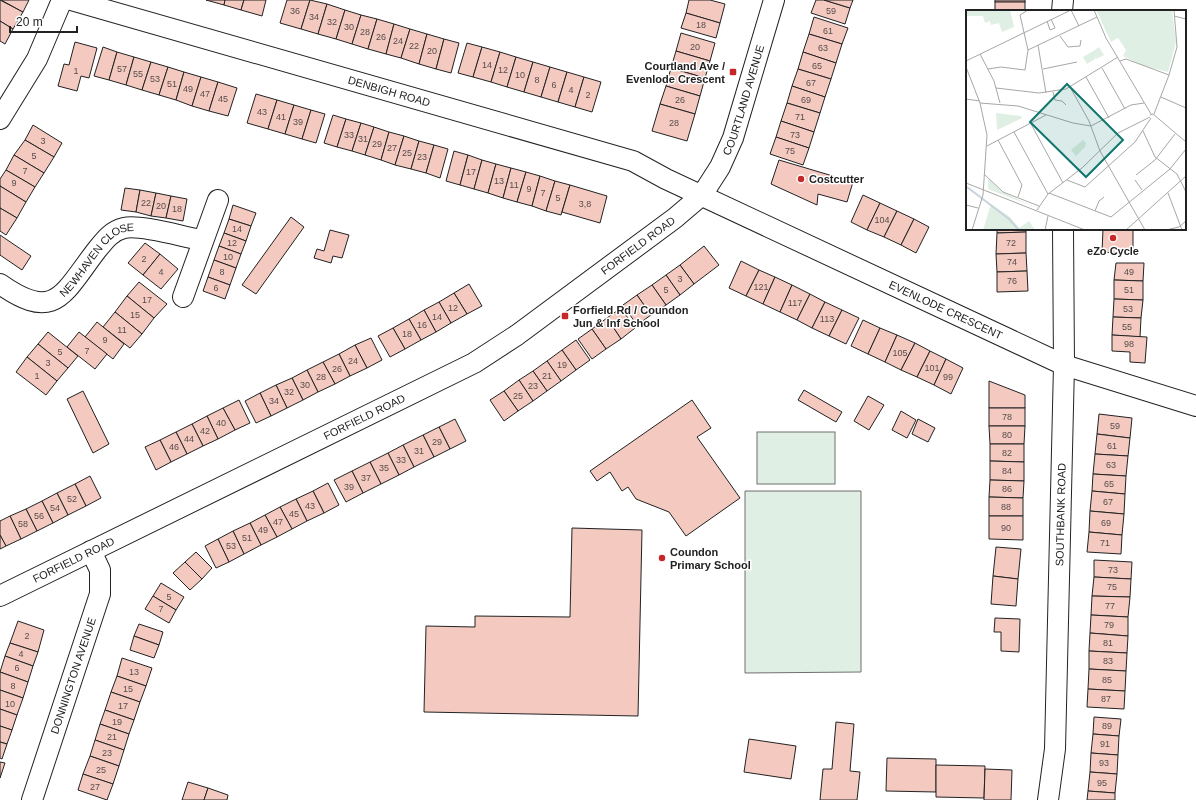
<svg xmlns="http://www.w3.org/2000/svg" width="1196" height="800" viewBox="0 0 1196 800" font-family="Helvetica,sans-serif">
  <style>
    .green { fill: #e0efe3; stroke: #6f6f6f }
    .building { fill: #f3c9c0; stroke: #222 }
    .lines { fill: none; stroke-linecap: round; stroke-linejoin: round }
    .street-casing { stroke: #222; stroke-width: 22 }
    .street { stroke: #fff; stroke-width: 20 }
    .poi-dot { fill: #c62828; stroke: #fff; stroke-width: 1.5 }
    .labels { text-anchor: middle; stroke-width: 3; stroke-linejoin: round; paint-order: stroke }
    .number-label { font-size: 9px; fill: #564c4a }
    .poi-label { font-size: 11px; font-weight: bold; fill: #222; stroke: #fff; text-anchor: start }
    .street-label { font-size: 11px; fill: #222; stroke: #fff }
    .inset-river { fill: none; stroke: #c7d3dd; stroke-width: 2 }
    .inset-road { fill: none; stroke: #a7a7a7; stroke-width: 1 }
    .view { fill: #0f766e; fill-opacity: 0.15; stroke: #0f766e; stroke-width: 2 }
    .inset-edge { fill: none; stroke: #222; stroke-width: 2 }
  </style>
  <rect width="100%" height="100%" fill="#fff"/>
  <g class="green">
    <rect x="757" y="432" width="78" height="52"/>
    <polygon points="745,491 861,491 861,672 745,673"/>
  </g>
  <g class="building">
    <polygon points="0,0 23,12 13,29 0,21"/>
    <polygon points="1,0 29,0 23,12"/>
    <polygon points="206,0 225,0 224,5"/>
    <polygon points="225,0 244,0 241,10 224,5"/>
    <polygon points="244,0 266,0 262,16 241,10"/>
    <polygon points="287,0 310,0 301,29 280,23"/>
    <polygon points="310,0 327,4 318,34 301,29"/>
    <polygon points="689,0 710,0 725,4 720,23 686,13"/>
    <polygon points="816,0 824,0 850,8 845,24 811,13"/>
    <polygon points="824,0 853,0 850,8"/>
    <rect x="995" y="0" width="30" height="2"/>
    <rect x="995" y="2" width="30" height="9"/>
    <polygon points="327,4 345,10 336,39 318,34"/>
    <polygon points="345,10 361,15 352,44 336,39"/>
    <polygon points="686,13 720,23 716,38 681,28"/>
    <polygon points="361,15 377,19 368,49 352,44"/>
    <polygon points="814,17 848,28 842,44 809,34"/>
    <polygon points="377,19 394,24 386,54 368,49"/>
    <polygon points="0,21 13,29 5,44 0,41"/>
    <polygon points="394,24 410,29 401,58 386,54"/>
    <polygon points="410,29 427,34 419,64 401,58"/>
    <polygon points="681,33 715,43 710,61 676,51"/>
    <polygon points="427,34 444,39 436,69 419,64"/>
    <polygon points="809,34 842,44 836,63 803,52"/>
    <polygon points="444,39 459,43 451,73 436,69"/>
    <polygon points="75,42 97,48 89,78 81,76 77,91 58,86 64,64 69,65"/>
    <polygon points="467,43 482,47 473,77 458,73"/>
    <polygon points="103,47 117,52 109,80 94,76"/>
    <polygon points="482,47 500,52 491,82 473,77"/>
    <polygon points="676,51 710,61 705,78 671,68"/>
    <polygon points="117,52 134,57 126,85 109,80"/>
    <polygon points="500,52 516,57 507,87 491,82"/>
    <polygon points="803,52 836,63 831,79 798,69"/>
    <polygon points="134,57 151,62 142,90 126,85"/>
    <polygon points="516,57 533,62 524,92 507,87"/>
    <polygon points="151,62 168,67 159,95 142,90"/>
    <polygon points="533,62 550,67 541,97 524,92"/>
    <polygon points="168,67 184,72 176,100 159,95"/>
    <polygon points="550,67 567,72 558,102 541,97"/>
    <polygon points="671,68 705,78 700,96 666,86"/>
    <polygon points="798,69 831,79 825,97 792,86"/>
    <polygon points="184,72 201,77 192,106 176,100"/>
    <polygon points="567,72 584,77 575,107 558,102"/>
    <polygon points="201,77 218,82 209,111 192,106"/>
    <polygon points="584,77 601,82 592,112 575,107"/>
    <polygon points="218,82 237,88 228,116 209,111"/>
    <polygon points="666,86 700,96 695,114 660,104"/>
    <polygon points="792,86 825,97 820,113 787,103"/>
    <polygon points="256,94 277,100 268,129 247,123"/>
    <polygon points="277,100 294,105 285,134 268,129"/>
    <polygon points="787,103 820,113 814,132 781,121"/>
    <polygon points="660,104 695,114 687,141 652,131"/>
    <polygon points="294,105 311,110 302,139 285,134"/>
    <polygon points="311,110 325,114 316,143 302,139"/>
    <polygon points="333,115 346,119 337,147 324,143"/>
    <polygon points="346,119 361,123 352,151 337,147"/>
    <polygon points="781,121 814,132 809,148 776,137"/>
    <polygon points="361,123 374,127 365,155 352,151"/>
    <polygon points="33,125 62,143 54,157 25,140"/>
    <polygon points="374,127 389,132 381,160 365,155"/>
    <polygon points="389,132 404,136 395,165 381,160"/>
    <polygon points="404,136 419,141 411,169 395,165"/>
    <polygon points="776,137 809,148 803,165 770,154"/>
    <polygon points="25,140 54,157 44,173 14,155"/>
    <polygon points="419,141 434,145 426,173 411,169"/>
    <polygon points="434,145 448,149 440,178 426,173"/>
    <polygon points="454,151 468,155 460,185 446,181"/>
    <polygon points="14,155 44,173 35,187 6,170"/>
    <polygon points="468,155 482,160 474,189 460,185"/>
    <polygon points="482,160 496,164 488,193 474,189"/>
    <polygon points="779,160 853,182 847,202 818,194 817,205 771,184"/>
    <polygon points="496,164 511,168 503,198 488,193"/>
    <polygon points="511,168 526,172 517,202 503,198"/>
    <polygon points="6,170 35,187 26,202 0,186 0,179"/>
    <polygon points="526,172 540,176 532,206 517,202"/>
    <polygon points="540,176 555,181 546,211 532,206"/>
    <polygon points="555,181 570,185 561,215 546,211"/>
    <polygon points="570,185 607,196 600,223 562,212"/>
    <polygon points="0,186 26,202 17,218 0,208"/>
    <polygon points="125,188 140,190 136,212 121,210"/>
    <polygon points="140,190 156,193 151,216 136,212"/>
    <polygon points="156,193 171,196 166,218 151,216"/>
    <polygon points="863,195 880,203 867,230 851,222"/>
    <polygon points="171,196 187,199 183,221 166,218"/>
    <polygon points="880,203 897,211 884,237 867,230"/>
    <polygon points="233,205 256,213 251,226 229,219"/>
    <polygon points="0,208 17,218 6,235 0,231"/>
    <polygon points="897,211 914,219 901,245 884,237"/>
    <polygon points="291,217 304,227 256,294 242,285"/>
    <polygon points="229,219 251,226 246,241 224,233"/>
    <polygon points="914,219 929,227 916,253 901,245"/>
    <polygon points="997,229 1026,229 1026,232 997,233"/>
    <polygon points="1103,229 1133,229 1133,254 1102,252"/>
    <polygon points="330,230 349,235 342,258 333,256 331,263 314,258 317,249 324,251"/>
    <polygon points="1026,232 1026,253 996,254 997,233"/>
    <polygon points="224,233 246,241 241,254 219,246"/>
    <polygon points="0,235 31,256 22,270 0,255"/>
    <polygon points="145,243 160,254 143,275 128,263"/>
    <polygon points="219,246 241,254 236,268 214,260"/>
    <polygon points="704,246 719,265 694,284 680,265"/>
    <polygon points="1026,253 1027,271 997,272 996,254"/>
    <polygon points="160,254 178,269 161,289 143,275"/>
    <polygon points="214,260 236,268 230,285 208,277"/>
    <polygon points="741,261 759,270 746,296 729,288"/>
    <polygon points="1116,263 1144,263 1143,281 1114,280"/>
    <polygon points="680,265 694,284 680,295 666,275"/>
    <polygon points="759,270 775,277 763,304 746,296"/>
    <polygon points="1027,271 1028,291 997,292 997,272"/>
    <polygon points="666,275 680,295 666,305 652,285"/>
    <polygon points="208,277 230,285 225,299 203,291"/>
    <polygon points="775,277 792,285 780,312 763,304"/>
    <polygon points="1114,280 1143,281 1143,300 1114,299"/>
    <polygon points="139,282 167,304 154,318 127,296"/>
    <polygon points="469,284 482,306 467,314 454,293"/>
    <polygon points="652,285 666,305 651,315 637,295"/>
    <polygon points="792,285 810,294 797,320 780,312"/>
    <polygon points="454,293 467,314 451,323 439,302"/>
    <polygon points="810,294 825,302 812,328 797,320"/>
    <polygon points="637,295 651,315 637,325 623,305"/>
    <polygon points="127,296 154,318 142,334 115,312"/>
    <polygon points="1114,299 1143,300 1141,318 1113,317"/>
    <polygon points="439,302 451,323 436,332 424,310"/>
    <polygon points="825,302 842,310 829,336 812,328"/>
    <polygon points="621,308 635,328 621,339 607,318"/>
    <polygon points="424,310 436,332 421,340 409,319"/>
    <polygon points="842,310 859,318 846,344 829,336"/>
    <polygon points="115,312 142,334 130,348 103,327"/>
    <polygon points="1113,317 1141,318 1140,337 1112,335"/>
    <polygon points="607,318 621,339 606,349 592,329"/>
    <polygon points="409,319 421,340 405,349 393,328"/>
    <polygon points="863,320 880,328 868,354 851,346"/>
    <polygon points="97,322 124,344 113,359 85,337"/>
    <polygon points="393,328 405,349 390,357 378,336"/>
    <polygon points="880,328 897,335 885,362 868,354"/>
    <polygon points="592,329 606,349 592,359 578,339"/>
    <polygon points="48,332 78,356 68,368 38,344"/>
    <polygon points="79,332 107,354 95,369 67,347"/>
    <polygon points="897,335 915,343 901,370 885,362"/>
    <polygon points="1112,335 1147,337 1145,363 1130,362 1130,352 1112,351"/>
    <polygon points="371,338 382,360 367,368 355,345"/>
    <polygon points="576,340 590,360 576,370 562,350"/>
    <polygon points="915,343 930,351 917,377 901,370"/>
    <polygon points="38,344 68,368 57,381 27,357"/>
    <polygon points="355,345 367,368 350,376 339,354"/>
    <polygon points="562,350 576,370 561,381 547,361"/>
    <polygon points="930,351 946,359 934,385 917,377"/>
    <polygon points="339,354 350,376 335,384 323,362"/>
    <polygon points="27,357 57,381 46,395 16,372"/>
    <polygon points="946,359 963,368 951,394 934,385"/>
    <polygon points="547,361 561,381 547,391 533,371"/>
    <polygon points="323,362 335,384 318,392 307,370"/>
    <polygon points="307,370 318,392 303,400 292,378"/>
    <polygon points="533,371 547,391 533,401 519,380"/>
    <polygon points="292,378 303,400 287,408 276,385"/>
    <polygon points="519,380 533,401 518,411 504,391"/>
    <polygon points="989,381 1025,395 1025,408 989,408"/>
    <polygon points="276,385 287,408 271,416 260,393"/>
    <polygon points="804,390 842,412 836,422 798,400"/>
    <polygon points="83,391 109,444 93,453 67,399"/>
    <polygon points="504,391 518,411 504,421 490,400"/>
    <polygon points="260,393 271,416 256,423 245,401"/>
    <polygon points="868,396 884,405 869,430 854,421"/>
    <polygon points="239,400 250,423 235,430 223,408"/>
    <polygon points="692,400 711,428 697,437 740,498 686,536 669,512 636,499 628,487 622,491 610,472 597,481 590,471"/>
    <polygon points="223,408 235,430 218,439 207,416"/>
    <rect x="989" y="408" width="36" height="18"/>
    <polygon points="901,411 916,420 907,438 892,430"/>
    <polygon points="1099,414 1132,418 1130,438 1097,434"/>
    <polygon points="207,416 218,439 203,446 192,424"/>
    <polygon points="455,419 466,441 450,449 439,427"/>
    <polygon points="918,419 935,428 928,442 912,434"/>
    <polygon points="192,424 203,446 187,454 176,432"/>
    <polygon points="989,426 1025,426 1024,444 990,444"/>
    <polygon points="439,427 450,449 434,457 423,435"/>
    <polygon points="176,432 187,454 171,462 160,440"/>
    <polygon points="1097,434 1130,438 1128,456 1095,454"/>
    <polygon points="423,435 434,457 414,467 403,445"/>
    <polygon points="160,440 171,462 156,470 145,447"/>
    <polygon points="990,444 1024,444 1024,462 990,461"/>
    <polygon points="403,445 414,467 399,475 388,453"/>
    <polygon points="388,453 399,475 381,484 370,462"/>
    <polygon points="1095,454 1128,456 1126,476 1093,474"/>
    <polygon points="990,461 1024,462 1024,481 990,480"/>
    <polygon points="370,462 381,484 363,493 352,471"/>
    <polygon points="352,471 363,493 346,502 334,480"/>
    <polygon points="1093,474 1126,476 1125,494 1092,491"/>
    <polygon points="90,476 101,498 86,506 75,484"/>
    <polygon points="990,480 1024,481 1023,498 989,497"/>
    <polygon points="328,483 339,505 324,513 313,491"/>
    <polygon points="75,484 86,506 68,515 57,493"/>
    <polygon points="313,491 324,513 307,521 296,499"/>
    <polygon points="1092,491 1125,494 1124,514 1090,511"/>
    <polygon points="57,493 68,515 53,523 42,501"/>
    <polygon points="989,497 1023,498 1023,516 989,516"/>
    <polygon points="296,499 307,521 292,529 280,507"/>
    <polygon points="42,501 53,523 37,531 26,509"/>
    <polygon points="280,507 292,529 277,537 265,515"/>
    <polygon points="26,509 37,531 21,539 10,516"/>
    <polygon points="1090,511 1124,514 1122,535 1089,532"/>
    <polygon points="265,515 277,537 261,545 250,523"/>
    <polygon points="10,516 21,539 6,546 0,535 0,521"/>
    <polygon points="989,516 1023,516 1023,540 989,539"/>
    <polygon points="250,523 261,545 244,554 233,531"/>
    <polygon points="572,528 642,530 638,716 424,712 426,626 475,627 475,616 570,617"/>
    <polygon points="233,531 244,554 229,562 218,539"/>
    <polygon points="1089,532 1122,535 1121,554 1087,552"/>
    <polygon points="0,535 6,546 0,549"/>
    <polygon points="218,539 229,562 216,568 205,546"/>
    <polygon points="996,547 1021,549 1018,579 993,576"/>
    <polygon points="196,552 212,568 202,579 185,562"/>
    <polygon points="1094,560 1132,562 1131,579 1094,577"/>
    <polygon points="185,562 202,579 190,590 173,573"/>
    <polygon points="993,576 1018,579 1016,606 991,604"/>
    <polygon points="1094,577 1131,579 1130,597 1092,596"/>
    <polygon points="161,583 184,597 176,610 153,596"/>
    <polygon points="153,596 176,610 169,623 145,609"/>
    <polygon points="1092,596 1130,597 1128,617 1091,615"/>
    <polygon points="1091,615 1128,617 1128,636 1090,633"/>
    <polygon points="995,618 1020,619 1019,652 1001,651 1001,632 994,632"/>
    <polygon points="18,621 44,630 38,652 10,643"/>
    <polygon points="139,624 163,632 159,645 134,636"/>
    <polygon points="1090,633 1128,636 1127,653 1089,651"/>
    <polygon points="134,636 159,645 154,658 130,650"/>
    <polygon points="10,643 38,652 33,666 5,656"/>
    <polygon points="1089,651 1127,653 1126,671 1089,669"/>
    <polygon points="5,656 33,666 28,682 0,672"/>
    <polygon points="122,658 152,668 146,686 117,676"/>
    <polygon points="1089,669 1126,671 1125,691 1088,689"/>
    <polygon points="0,672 28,682 23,698 0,690"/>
    <polygon points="117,676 146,686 140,702 111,692"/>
    <polygon points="1088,689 1125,691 1124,709 1087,707"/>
    <polygon points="0,690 23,698 17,715 0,709"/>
    <polygon points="111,692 140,702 134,720 105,710"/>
    <polygon points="0,709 17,715 12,730 0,726"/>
    <polygon points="105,710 134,720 129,734 100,724"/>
    <polygon points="1094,717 1121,719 1119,736 1093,734"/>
    <polygon points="836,722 854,724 850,771 860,772 857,800 820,800 823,769 832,769"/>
    <polygon points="100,724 129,734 124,750 95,740"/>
    <polygon points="0,726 12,730 7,744 0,742"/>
    <polygon points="1093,734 1119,736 1118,755 1091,753"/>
    <polygon points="749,739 796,746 791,779 744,772"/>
    <polygon points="95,740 124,750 119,766 90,756"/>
    <polygon points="0,742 7,744 2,759 0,758"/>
    <polygon points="1091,753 1118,755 1117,774 1090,772"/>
    <polygon points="90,756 119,766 113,784 83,774"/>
    <polygon points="887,758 936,759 936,792 886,791"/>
    <polygon points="0,762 5,763 0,778"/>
    <polygon points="936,765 985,766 984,798 936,797"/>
    <polygon points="985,769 1012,770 1011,800 984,800"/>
    <polygon points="1090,772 1117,774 1115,793 1088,791"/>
    <polygon points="83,774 113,784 107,800 78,790"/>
    <polygon points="188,782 208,788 204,800 182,800"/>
    <polygon points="208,788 228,795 227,800 204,800"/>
    <polygon points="1088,791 1115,793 1115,800 1087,800"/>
  </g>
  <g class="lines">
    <defs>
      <g id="street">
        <path id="s1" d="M 71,0 L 633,161 L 666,179 L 1064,365 L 1196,406"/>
        <polyline points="1062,11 1063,0"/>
        <polyline points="0,119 37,59 62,0"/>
        <path id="s2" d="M 0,284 C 55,323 63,294 96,251 C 104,241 111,231 124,228 C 140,224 183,237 202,240"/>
        <polyline points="183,297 218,200"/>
        <path id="s3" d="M 0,596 L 474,363 L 517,335 L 675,218 L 702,195 L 720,167 L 733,138 L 774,0"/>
        <path id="s4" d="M 32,800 L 100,594 L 100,570 L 91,551"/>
        <path id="s5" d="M 1048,800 L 1055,749 L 1064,365 L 1063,229"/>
      </g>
    </defs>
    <use href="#street" class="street-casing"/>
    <use href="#street" class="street"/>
  </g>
  <g class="poi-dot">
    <rect x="729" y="68" width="8" height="8" rx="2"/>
    <circle cx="801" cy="179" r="4"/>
    <circle cx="1113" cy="238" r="4"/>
    <rect x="561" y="312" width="8" height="8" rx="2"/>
    <circle cx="662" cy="558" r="4"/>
  </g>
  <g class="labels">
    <g class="number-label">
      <text x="295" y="14">36</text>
      <text x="831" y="14">59</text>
      <text x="314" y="20">34</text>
      <text x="332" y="25">32</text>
      <text x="701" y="28">18</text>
      <text x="349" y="30">30</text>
      <text x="828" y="34">61</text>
      <text x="365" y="35">28</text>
      <text x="381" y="40">26</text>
      <text x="398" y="44">24</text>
      <text x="414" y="49">22</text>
      <text x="695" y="50">20</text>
      <text x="823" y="51">63</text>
      <text x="432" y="54">20</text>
      <text x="487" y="68">14</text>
      <text x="817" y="69">65</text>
      <text x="122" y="72">57</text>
      <text x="503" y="73">12</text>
      <text x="76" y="74">1</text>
      <text x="138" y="77">55</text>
      <text x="520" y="78">10</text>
      <text x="155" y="82">53</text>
      <text x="537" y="83">8</text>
      <text x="811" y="86">67</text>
      <text x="172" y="87">51</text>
      <text x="554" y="88">6</text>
      <text x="188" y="92">49</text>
      <text x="571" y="93">4</text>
      <text x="205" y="97">47</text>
      <text x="588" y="98">2</text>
      <text x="223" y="102">45</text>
      <text x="680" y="103">26</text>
      <text x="806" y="103">69</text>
      <text x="262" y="115">43</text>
      <text x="281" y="120">41</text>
      <text x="800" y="120">71</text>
      <text x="298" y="125">39</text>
      <text x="674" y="126">28</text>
      <text x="349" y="138">33</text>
      <text x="795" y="138">73</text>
      <text x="363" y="142">31</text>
      <text x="43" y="144">3</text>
      <text x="377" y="147">29</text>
      <text x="392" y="151">27</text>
      <text x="790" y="154">75</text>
      <text x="407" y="156">25</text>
      <text x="34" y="159">5</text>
      <text x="422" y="160">23</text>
      <text x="25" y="174">7</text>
      <text x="471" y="175">17</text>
      <text x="499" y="184">13</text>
      <text x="14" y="186">9</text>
      <text x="514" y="188">11</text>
      <text x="529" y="192">9</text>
      <text x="543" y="196">7</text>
      <text x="558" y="201">5</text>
      <text x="146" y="206">22</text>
      <text x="585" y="207">3,8</text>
      <text x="161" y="209">20</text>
      <text x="177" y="212">18</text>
      <text x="882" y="223">104</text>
      <text x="237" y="232">14</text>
      <text x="232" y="246">12</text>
      <text x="1011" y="246">72</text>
      <text x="228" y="260">10</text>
      <text x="144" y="262">2</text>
      <text x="1012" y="265">74</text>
      <text x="161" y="275">4</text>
      <text x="222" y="275">8</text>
      <text x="1129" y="275">49</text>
      <text x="680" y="282">3</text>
      <text x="1012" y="284">76</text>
      <text x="761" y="290">121</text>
      <text x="216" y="291">6</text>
      <text x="666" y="293">5</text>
      <text x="1129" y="293">51</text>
      <text x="147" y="303">17</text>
      <text x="795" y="306">117</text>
      <text x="453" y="311">12</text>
      <text x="1128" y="312">53</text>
      <text x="135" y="318">15</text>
      <text x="437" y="320">14</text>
      <text x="827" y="322">113</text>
      <text x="422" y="328">16</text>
      <text x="1127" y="330">55</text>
      <text x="122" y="333">11</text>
      <text x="407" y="337">18</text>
      <text x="105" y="343">9</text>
      <text x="1129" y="347">98</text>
      <text x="87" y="354">7</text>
      <text x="60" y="355">5</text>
      <text x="900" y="356">105</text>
      <text x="353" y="364">24</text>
      <text x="48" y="366">3</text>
      <text x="562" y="368">19</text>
      <text x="932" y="371">101</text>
      <text x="337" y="372">26</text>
      <text x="37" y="379">1</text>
      <text x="547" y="379">21</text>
      <text x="321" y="380">28</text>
      <text x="948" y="380">99</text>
      <text x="305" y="388">30</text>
      <text x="533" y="389">23</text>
      <text x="289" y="395">32</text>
      <text x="518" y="399">25</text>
      <text x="274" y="404">34</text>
      <text x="1007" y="420">78</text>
      <text x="221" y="426">40</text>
      <text x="1115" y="429">59</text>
      <text x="205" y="434">42</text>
      <text x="1007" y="438">80</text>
      <text x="189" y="442">44</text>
      <text x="437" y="445">29</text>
      <text x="1112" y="449">61</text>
      <text x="174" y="450">46</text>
      <text x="419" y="454">31</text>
      <text x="1007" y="456">82</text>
      <text x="401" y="463">33</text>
      <text x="1111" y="468">63</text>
      <text x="384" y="471">35</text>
      <text x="1007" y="474">84</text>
      <text x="366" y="481">37</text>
      <text x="1109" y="487">65</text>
      <text x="349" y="490">39</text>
      <text x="1007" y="492">86</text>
      <text x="72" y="502">52</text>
      <text x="1108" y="505">67</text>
      <text x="310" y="509">43</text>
      <text x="1006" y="510">88</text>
      <text x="55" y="511">54</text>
      <text x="294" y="517">45</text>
      <text x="39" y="519">56</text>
      <text x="278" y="525">47</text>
      <text x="1106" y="526">69</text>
      <text x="23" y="527">58</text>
      <text x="1006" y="531">90</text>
      <text x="263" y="533">49</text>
      <text x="247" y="541">51</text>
      <text x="1105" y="546">71</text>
      <text x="231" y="549">53</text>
      <text x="1113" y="573">73</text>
      <text x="1112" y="590">75</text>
      <text x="169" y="600">5</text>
      <text x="1110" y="609">77</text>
      <text x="161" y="612">7</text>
      <text x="1109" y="628">79</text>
      <text x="27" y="639">2</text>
      <text x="1108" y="646">81</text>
      <text x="21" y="657">4</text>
      <text x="1108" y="664">83</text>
      <text x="17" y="671">6</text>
      <text x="134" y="675">13</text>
      <text x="1107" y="683">85</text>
      <text x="13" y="689">8</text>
      <text x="128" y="692">15</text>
      <text x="1106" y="702">87</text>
      <text x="10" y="707">10</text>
      <text x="123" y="709">17</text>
      <text x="117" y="725">19</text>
      <text x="1107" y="729">89</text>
      <text x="112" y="740">21</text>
      <text x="1105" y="747">91</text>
      <text x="107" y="756">23</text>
      <text x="1104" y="766">93</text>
      <text x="101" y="773">25</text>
      <text x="1102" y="786">95</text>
      <text x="95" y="790">27</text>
    </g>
    <g class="poi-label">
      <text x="725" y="70" text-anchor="end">Courtland Ave /<tspan x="725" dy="13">Evenlode Crescent</tspan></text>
      <text x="809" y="183">Costcutter</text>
      <text x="1113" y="255" text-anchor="middle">eZo Cycle</text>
      <text x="573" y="314">Forfield Rd / Coundon<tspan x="573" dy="13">Jun &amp; Inf School</tspan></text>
      <text x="670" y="556">Coundon<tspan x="670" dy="13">Primary School</tspan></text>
    </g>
    <g class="street-label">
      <text dy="4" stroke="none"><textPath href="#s1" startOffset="331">DENBIGH ROAD</textPath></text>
      <text dy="4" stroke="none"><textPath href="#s3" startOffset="916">COURTLAND AVENUE</textPath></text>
      <text dy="4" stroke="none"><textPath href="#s3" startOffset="730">FORFIELD ROAD</textPath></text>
      <text dy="4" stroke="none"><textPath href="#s2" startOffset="119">NEWHAVEN CLOSE</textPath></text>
      <text dy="4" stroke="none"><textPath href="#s1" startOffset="931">EVENLODE CRESCENT</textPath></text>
      <text dy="4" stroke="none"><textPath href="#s3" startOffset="406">FORFIELD ROAD</textPath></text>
      <text dy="4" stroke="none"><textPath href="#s5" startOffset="286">SOUTHBANK ROAD</textPath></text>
      <text dy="4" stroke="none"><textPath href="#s3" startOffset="82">FORFIELD ROAD</textPath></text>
      <text dy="4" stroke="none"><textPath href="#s4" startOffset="131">DONNINGTON AVENUE</textPath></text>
    </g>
  </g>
  <g transform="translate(966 10)">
    <rect width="220" height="220" fill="#fff"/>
    <path d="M 0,0 L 44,0 L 48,17 L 36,22 L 33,13 L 25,15 L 24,11 L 19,13 L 17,6 L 0,6 ZM 130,0 L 206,0 L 210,32 L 202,62 L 178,56 L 157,46 L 160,40 L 152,28 L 145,32 ZM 133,37 L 138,45 L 130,49 L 128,46 L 129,49 L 121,54 L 117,47 L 129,40 L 130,43 L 129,40 ZM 30,103 L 55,106 L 56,108 L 31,120 ZM 117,130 L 120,133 L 119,137 L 110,146 L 105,140 ZM 22,168 L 36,182 L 71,198 L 22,179 ZM 25,194 L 44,207 L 53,218 L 63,211 L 69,220 L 17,220 Z" fill="#e0efe3"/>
    <path class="inset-river" d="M 1,177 L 43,209 L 53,220"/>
    <path class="inset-road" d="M 105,0 L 113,16M 128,0 L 140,28 L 185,104M 208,6 L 220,9M 81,11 L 84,20 L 89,18 L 85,9M 94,26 L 102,37 L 114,36 L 115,30M 72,35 L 80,83M 62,40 L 131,7M 14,44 L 28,71 L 34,93M 0,51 L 105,0M 154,51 L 160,49 L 203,65M 0,57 L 14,93 L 21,125 L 17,185 L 6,220M 136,58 L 159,99M 22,59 L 35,57 L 59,60 L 62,40 L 54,5 L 62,0M 77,59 L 111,52M 120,67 L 143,108M 104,77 L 123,111 L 134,141 L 179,220M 30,78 L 73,83 L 100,79 L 152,47M 87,82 L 89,90 L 96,91 L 100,95M 195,87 L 220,98M 0,89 L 14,91M 14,93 L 52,96 L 107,113 L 125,116 L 165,95 L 178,93M 188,104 L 203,65 L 211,37 L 208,0M 184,105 L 187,104 L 220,132M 65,114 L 97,173M 177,121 L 189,147 L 211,164 L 220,182M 48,122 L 82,184M 32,130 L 56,175 L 52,187M 21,136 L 80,105M 19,165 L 37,182 L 73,196M 170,165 L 189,150 L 209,124M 101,170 L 119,177 L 169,132 L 185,108M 169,170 L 176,180M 0,173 L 119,220M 83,183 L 145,207 L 204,159 L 220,139M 202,183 L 216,220M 0,195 L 12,198M 71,200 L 82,184 L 116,158 L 152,123 L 184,107M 129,201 L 133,191 L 138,187M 79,220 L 82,206M 160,220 L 220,166M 200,220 L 213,217 L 220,211"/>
    <path class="view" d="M 101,74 L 157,130 L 120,167 L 64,112 Z"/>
    <rect width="220" height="220" class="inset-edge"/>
  </g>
  <path d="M10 26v6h67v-6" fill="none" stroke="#222222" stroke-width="2"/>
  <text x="16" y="26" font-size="12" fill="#222222" stroke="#ffffff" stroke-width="3" paint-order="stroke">20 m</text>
</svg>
